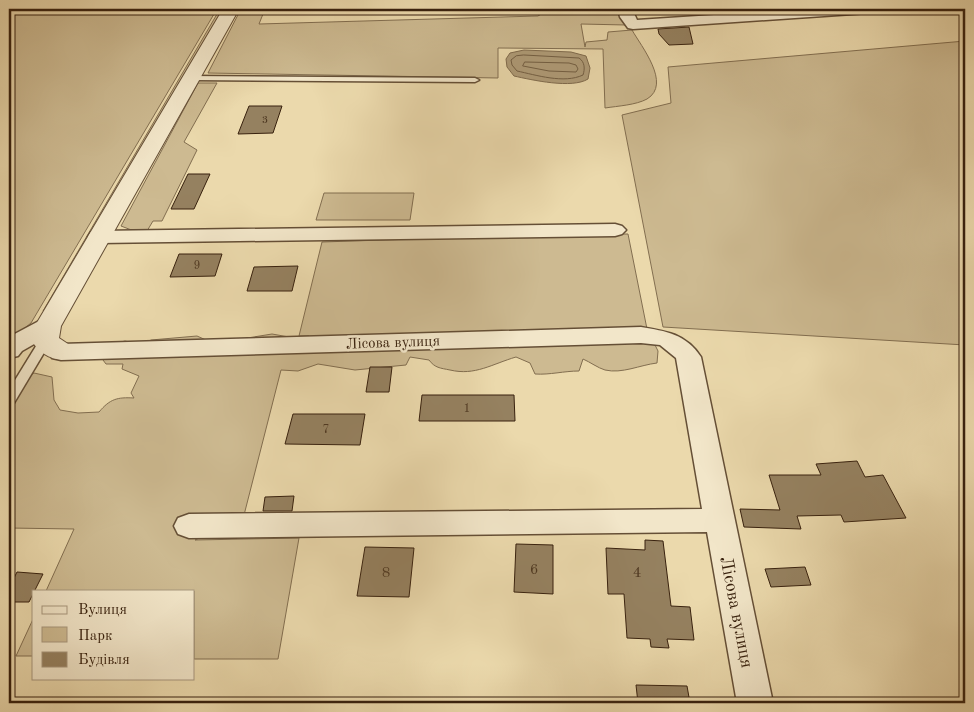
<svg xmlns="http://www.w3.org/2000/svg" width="974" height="712" viewBox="0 0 974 712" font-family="'Old Standard TT',serif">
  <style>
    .green { fill: #cdba91; stroke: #826e50 }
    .water { fill: #ae9a76; stroke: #7f6a4c }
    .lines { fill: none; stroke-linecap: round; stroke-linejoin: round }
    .shore { stroke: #735e42; stroke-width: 1 }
    .building { fill: #958160; stroke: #38210e }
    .service-casing { stroke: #654f36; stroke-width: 3 }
    .minor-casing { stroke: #654f36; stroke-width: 3 }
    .tertiary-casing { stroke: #654f36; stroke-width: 2 }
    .service { fill: #f2e6c9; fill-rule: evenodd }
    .minor { fill: #f2e6c9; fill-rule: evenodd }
    .tertiary { fill: #f2e6c9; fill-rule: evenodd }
    .labels { text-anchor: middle; stroke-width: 5; stroke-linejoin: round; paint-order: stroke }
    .far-number-label { font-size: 11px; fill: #4f3922 }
    .number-label { font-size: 12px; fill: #4f3922 }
    .street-label { font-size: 15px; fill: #38210e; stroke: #f2e6c9 }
    .near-number-label { font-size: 15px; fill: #4f3922 }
    .near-street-label { font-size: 18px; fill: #38210e; stroke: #f2e6c9 }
  </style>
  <rect width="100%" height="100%" fill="#ebd9ac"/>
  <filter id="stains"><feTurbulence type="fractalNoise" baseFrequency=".004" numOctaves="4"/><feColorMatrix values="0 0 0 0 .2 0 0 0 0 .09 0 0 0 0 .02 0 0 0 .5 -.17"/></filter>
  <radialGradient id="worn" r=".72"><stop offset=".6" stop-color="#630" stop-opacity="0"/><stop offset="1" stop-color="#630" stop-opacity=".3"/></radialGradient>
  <g class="green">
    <polygon points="9,9 217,9 31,323 9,341"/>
    <polygon points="220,9 224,9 46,310 43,311"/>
    <path d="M 241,9 L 265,9 L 259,24 L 538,16 L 549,9 L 619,9 L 626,25 L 581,24 L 585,47 L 586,42 L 607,40 L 608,32 L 632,30 C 641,46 672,84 647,99 C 636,105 618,106 605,108 L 603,49 L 498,48 L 498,78 L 208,73 Z"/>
    <polygon points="965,41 965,345 663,327 622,115 671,103 668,67"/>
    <polygon points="198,83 217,83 184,142 197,150 162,221 153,221 147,231 134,231 121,226"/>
    <polygon points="324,193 414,193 410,220 316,220"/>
    <path d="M 628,234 L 647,329 L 658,351 L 657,363 C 640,365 622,374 605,370 C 598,368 590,362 583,359 L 579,371 C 564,371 550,375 535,374 L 530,363 L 516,357 C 492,364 475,376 450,370 C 440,368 435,368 429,360 L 410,357 L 406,365 L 355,370 L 318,364 L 298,371 L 281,370 L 243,519 L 195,540 L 299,538 L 278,659 L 194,659 L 194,591 L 46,591 L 74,529 L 9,528 L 9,408 L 27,377 L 34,373 L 52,377 L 54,400 L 60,410 L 78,413 L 99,412 C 110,399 117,397 134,398 L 131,393 L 139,376 L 122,369 L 123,364 L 106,364 L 100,356 L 105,346 L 125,341 L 142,345 L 151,340 L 197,336 L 206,340 L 235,340 L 272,334 L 289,337 L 309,336 L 299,336 L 322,242 L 536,235 Z"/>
    <polygon points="34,617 34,656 16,656"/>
  </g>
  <path class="water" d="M 524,50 L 571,52 L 586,56 L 590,68 L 588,79 C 572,89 532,80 514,76 L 507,67 L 506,59 L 510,53 Z"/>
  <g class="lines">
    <g class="shore">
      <path d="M 524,55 L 579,58 C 585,62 585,69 583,75 C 564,84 536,75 517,71 L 512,65 L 511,60 L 516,56 Z"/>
      <polygon points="525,62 569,63 576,65 578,69 576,72 549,71 523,66"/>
    </g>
  </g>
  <g class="building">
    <polygon points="689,27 693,44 669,45 659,34 658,29"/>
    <polygon points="249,106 282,106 273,133 238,134"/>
    <polygon points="188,174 210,174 194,209 171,209"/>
    <polygon points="179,254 222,254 215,276 170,277"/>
    <polygon points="298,266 292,291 247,291 254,267"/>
    <polygon points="370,367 392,367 389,392 366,392"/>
    <polygon points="422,395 514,395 515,421 419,421"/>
    <polygon points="293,414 365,414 360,445 285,444"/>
    <polygon points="857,461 865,477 883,475 906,518 844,522 841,515 797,516 801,529 744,527 740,509 780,510 769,475 821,475 816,464"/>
    <polygon points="294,496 292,511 263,511 265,497"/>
    <polygon points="645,540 663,541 671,606 690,607 694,640 667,639 669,648 651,647 650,639 627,638 624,594 608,594 606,548 645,550"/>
    <polygon points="516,544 553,545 553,594 514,592"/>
    <polygon points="365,547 414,548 409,597 357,596"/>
    <polygon points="805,567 811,585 771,587 765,569"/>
    <polygon points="17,572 43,574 29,602 9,602 9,588"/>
    <polygon points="636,685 687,686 690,703 638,703"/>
  </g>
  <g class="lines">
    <defs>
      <g id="service">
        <polygon points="188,76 475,78 479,80 475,82 191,80 187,78"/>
        <polygon points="45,337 51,341 14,403 9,404 9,390 41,338"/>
      </g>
      <g id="minor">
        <polygon points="618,9 632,9 637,20 808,9 875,9 873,12 868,13 633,29 628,28 620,17"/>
        <polygon points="615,224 622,226 626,230 622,234 615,236 99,243 91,242 88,237 91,232 99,231"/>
        <polygon points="48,319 57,321 60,326 57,331 22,351 18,356 9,358 9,337 39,321"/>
        <path d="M 641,327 C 666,331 686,334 701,357 L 773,703 L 737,703 L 707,532 L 189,538 L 178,534 L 174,526 L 178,518 L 189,514 L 702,509 L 676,358 L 660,345 L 641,343 L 61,360 L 52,358 L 49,352 L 52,346 L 61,344 Z"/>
      </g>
      <path id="tertiary" d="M 223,9 L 239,9 L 61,326 L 59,338 L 71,346 L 75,352 L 71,358 C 55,362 40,355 32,341 L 35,326 Z"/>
    </defs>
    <use href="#service" class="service-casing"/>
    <use href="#minor" class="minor-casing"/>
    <use href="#tertiary" class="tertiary-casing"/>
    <use href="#service" class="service"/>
    <use href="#minor" class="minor"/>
    <use href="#tertiary" class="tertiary"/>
  </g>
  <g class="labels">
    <g class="far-number-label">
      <text x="265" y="123">3</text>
    </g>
    <g class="number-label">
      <text x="197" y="269">9</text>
      <text x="467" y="412">1</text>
      <text x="326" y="433">7</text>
    </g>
    <g class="street-label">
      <text transform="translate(393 342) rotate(-2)" y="5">Лісова вулиця</text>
    </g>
    <g class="near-number-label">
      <text x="534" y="574">6</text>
      <text x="386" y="577">8</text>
      <text x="637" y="577">4</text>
    </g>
    <g class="near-street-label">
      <text transform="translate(737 612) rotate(79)" y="6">Лісова вулиця</text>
    </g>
  </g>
  <rect width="974" height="712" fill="none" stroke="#ebd9ac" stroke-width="30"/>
  <rect x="10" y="10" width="954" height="692" fill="none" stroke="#38210e" stroke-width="2.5"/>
  <rect x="15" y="15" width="944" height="682" fill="none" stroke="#38210e"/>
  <rect x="32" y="590" width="162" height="90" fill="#f2e6c9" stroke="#a8977e"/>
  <rect x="42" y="606" width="25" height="8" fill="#f2e6c9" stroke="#a8977e"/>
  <text x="78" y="614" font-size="15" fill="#38210e">Вулиця</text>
  <rect x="42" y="627" width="25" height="15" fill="#cdba91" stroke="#a8977e"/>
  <text x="78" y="640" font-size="15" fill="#38210e">Парк</text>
  <rect x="42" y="652" width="25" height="15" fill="#958160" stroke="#a8977e"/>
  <text x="78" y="664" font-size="15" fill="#38210e">Будівля</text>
  <rect width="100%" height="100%" filter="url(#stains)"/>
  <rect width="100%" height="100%" fill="url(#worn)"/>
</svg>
